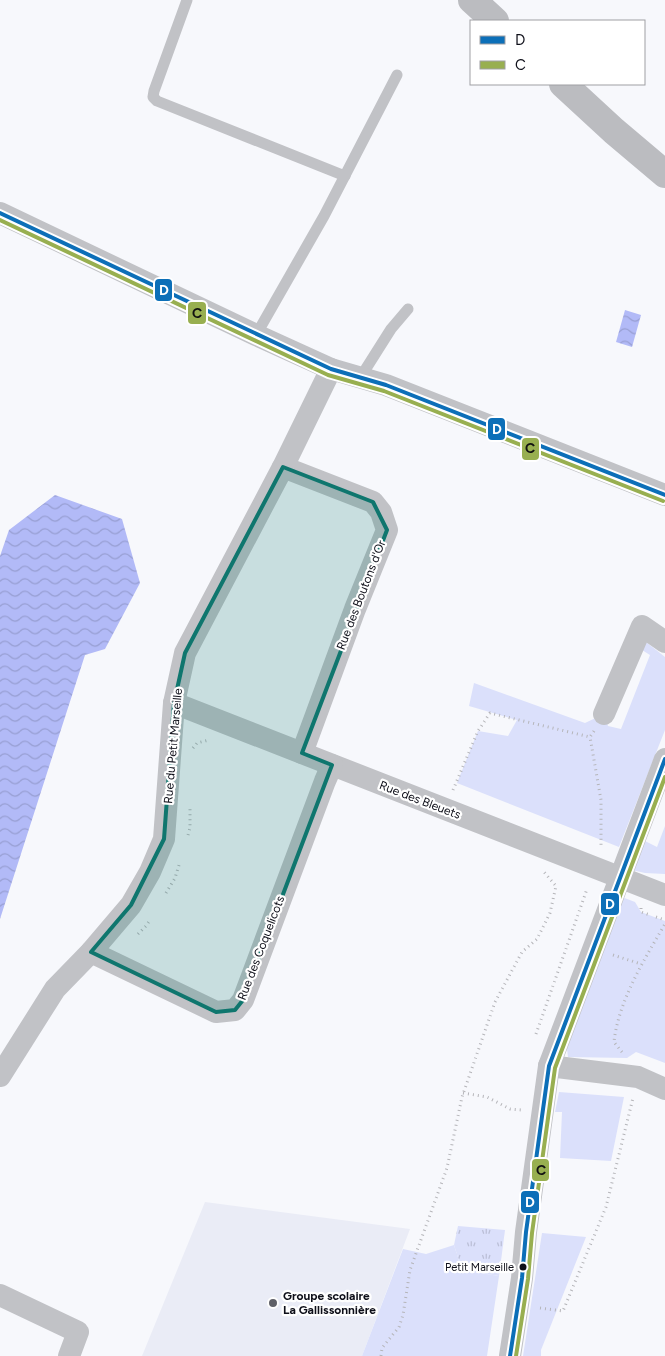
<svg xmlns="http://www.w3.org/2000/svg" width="665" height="1356" viewBox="0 0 665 1356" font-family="Figtree,sans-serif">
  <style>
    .built { fill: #eaecf6 }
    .green { fill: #dbe0fb }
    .park { fill: url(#park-tufts) }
    .water { fill: url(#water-waves) }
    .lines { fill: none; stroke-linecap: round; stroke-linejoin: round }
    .path { stroke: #b5b5b9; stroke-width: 3; stroke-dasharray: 1 4; stroke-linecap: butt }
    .service { stroke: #c1c2c6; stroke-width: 11 }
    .minor { stroke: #c1c2c6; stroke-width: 22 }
    .primary { stroke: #bbbcc0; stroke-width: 28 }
    .bus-1-casing { stroke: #fff; stroke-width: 8 }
    .bus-2-casing { stroke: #fff; stroke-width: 8 }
    .bus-1 { stroke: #0c6fb8; stroke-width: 4 }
    .bus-2 { stroke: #98af50; stroke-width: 4 }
    .marked { fill: #0f766e; fill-opacity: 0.2; stroke: #0f766e; stroke-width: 4; stroke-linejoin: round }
    .bus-dot { fill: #0e0f19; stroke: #fff; stroke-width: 2 }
    .poi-dot { fill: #606168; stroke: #fff; stroke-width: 2 }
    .labels { text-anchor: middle; stroke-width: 4.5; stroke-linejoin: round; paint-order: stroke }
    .bus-label { font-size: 11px; fill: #0e0f19; stroke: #fff; text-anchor: end }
    .street-label { font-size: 12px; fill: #0e0f19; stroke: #fff }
    .poi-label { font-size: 12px; font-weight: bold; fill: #0e0f19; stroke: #fff; text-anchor: start }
    .line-badge { stroke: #fff; stroke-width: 2 }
    .badge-label { font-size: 14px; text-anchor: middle; font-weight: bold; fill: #fff }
    .pale-badge-label { font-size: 14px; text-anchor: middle; font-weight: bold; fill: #111 }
  </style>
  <defs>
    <pattern id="park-tufts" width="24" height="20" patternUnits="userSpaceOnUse" patternTransform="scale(1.25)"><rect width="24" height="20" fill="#dbe0fb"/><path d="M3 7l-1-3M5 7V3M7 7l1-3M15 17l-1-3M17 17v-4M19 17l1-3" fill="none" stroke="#bbbfd7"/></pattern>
    <pattern id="water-waves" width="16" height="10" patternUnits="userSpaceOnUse" patternTransform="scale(1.25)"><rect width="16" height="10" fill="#b2baf7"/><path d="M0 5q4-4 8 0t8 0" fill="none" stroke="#989fd3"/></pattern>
  </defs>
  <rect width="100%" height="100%" fill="#f7f8fc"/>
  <polygon class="built" points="205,1202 410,1229 362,1356 142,1356"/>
  <g class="green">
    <polygon points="646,642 665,657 665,730 619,847 457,783 478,731 508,736 517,720 469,706 474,683 585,723 604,714 608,726 621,729 650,655 634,645"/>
    <polygon points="665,826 665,874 645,873 623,868 635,836 657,847"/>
    <polygon points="614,894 635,902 641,912 665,921 665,1063 636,1052 627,1058 568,1057 564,1025"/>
    <polygon points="559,1092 624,1097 611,1161 560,1158 562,1112 555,1112"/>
    <polygon points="542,1233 586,1237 541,1350 541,1356 523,1356"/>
    <polygon points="454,1245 462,1270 499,1276 487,1356 362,1356 403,1249 426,1254"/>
  </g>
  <polygon class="park" points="458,1226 505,1230 499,1276 462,1270 454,1245"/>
  <g class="water">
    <polygon points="625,310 641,315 632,347 616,342"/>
    <polygon points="55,495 122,519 140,583 105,649 85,655 0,919 0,556 9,530"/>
  </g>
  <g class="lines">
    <g class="path">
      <polyline points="594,731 590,737 601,800 601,846"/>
      <polyline points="193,748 197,743 209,740"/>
      <polyline points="453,790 478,731 490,713 590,737"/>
      <polyline points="188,835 190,828 190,809"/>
      <polyline points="166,893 175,878 179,865"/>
      <polyline points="641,908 641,912 650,915"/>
      <polyline points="656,917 665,920"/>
      <polyline points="138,934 146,926 150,920"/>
      <polyline points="613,955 641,964"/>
      <polyline points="536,1034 587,889"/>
      <path d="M 622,1052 L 614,1042 C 618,1002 645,958 665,924"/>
      <polyline points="463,1093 487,1097 510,1109 522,1110"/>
      <polyline points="540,1308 563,1311 606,1207 633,1098"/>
      <polyline points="381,1356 382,1348 399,1327 403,1315 410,1270 447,1168 462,1097 495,1002 522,952 537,939 550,913 556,886 544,872"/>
    </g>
    <g class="service">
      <polyline points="187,0 154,91 153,97 157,101 345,176"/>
      <polyline points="256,335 324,216 397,75"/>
      <polyline points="360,378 391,329 408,309"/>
    </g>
    <g class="minor">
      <polyline points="0,213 256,335 331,369 386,385 665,495"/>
      <polyline points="283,467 373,502 381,512 387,530 355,609 302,753"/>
      <polyline points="174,703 665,895"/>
      <polyline points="604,714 642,626 665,642"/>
      <polyline points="91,952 216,1012 235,1010 243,1000 325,781 332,765"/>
      <polyline points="549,1066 638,1077 665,1089"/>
      <polyline points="0,1076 55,989 91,952 131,905 150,872 164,839 174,703 185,653 283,467 331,369"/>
      <polyline points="0,1295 78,1332 69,1356"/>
      <polyline points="510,1356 522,1278 526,1232 549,1066 665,759"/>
    </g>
    <g class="primary">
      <polyline points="472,0 495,21"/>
      <polyline points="563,84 614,131 665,174"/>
    </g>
    <defs>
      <g id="bus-1">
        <polyline points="0,213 331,369 386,385 665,495"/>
        <polyline points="510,1356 522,1278 526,1232 549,1066 665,759"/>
      </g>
      <g id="bus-2">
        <polyline points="0,220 328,375 384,391 663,501"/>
        <polyline points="516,1356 528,1279 532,1233 555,1068 665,777"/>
      </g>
    </defs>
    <use href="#bus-1" class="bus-1-casing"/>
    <use href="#bus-2" class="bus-2-casing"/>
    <use href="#bus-1" class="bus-1"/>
    <use href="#bus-2" class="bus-2"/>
  </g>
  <path class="marked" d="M 283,467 L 373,502 L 387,530 L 302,753 L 332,765 L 243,1000 L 235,1010 L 216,1012 L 91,952 L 131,905 L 164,839 L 174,703 L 185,653 Z"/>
  <circle class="bus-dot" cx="523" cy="1267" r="4.5"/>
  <circle class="poi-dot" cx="273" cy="1303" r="5"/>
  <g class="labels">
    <g class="bus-label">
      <text x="514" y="1271">Petit Marseille</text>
    </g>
    <g class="street-label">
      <text transform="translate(361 595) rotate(-69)" y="4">Rue des Boutons d'Or</text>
      <text transform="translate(173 746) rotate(-85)" y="4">Rue du Petit Marseille</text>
      <text transform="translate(420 800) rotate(21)" y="4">Rue des Bleuets</text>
      <text transform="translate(261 948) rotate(-69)" y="4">Rue des Coquelicots</text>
    </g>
    <g class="poi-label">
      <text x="283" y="1300">Groupe scolaire<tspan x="283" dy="14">La Gallissonnière</tspan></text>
    </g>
  </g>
  <g class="line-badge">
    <rect x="154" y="278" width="19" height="24" rx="5" fill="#0c6fb8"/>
    <rect x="187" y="301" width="20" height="24" rx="5" fill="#98af50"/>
    <rect x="487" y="417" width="19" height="24" rx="5" fill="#0c6fb8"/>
    <rect x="521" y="437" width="19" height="24" rx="5" fill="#98af50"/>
    <rect x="600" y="892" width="20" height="24" rx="5" fill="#0c6fb8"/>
    <rect x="531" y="1158" width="19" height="24" rx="5" fill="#98af50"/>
    <rect x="520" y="1190" width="20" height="24" rx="5" fill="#0c6fb8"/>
  </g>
  <g class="badge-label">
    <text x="164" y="295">D</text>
    <text x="497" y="434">D</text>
    <text x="610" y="909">D</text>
    <text x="530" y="1207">D</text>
  </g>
  <g class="pale-badge-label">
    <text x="197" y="318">C</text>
    <text x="530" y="453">C</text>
    <text x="541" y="1175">C</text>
  </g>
  <rect x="470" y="20" width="175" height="65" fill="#ffffff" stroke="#9f9fa3"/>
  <rect x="480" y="36" width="25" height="8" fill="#0c6fb8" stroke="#9f9fa3"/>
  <text x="515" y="45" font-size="15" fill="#0e0f19">D</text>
  <rect x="480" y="61" width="25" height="8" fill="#98af50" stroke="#9f9fa3"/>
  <text x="515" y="70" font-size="15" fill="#0e0f19">C</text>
</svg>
